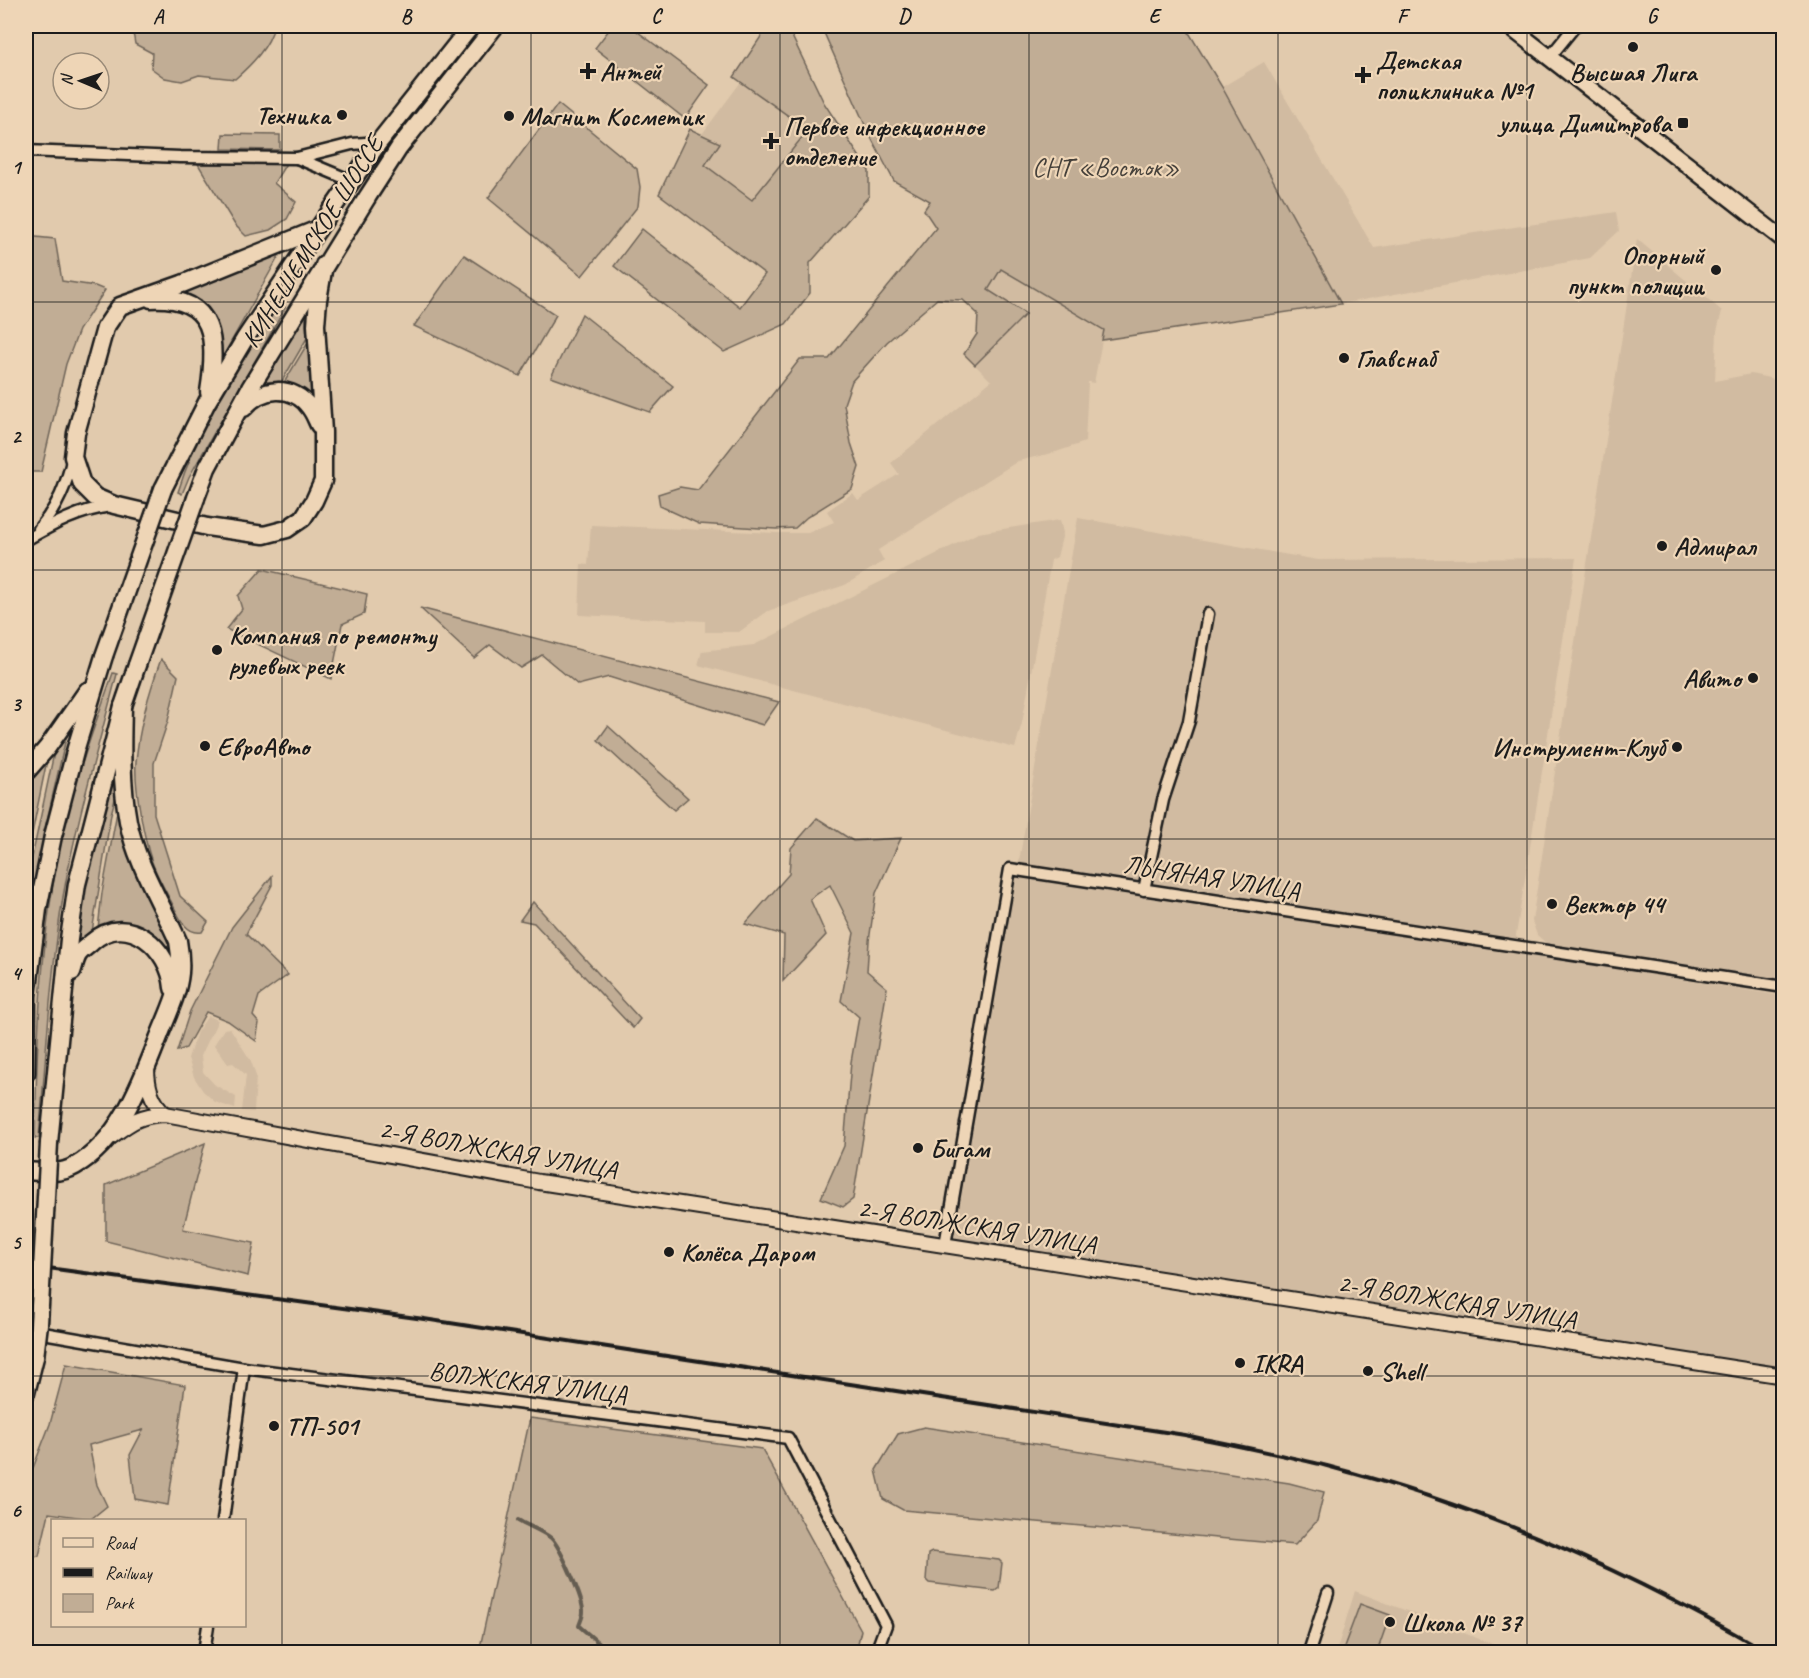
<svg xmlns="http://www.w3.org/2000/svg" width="1809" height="1678" viewBox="0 0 1809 1678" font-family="Caveat,sans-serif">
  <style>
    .built { fill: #d1bba1 }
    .green { fill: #c1ad95; stroke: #6e6458; stroke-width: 1.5 }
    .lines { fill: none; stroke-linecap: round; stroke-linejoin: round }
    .stream { stroke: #655d51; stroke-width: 4 }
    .minor-casing { stroke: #1c1c1c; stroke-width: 15 }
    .tertiary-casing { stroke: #1c1c1c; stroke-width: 18 }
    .secondary-casing { stroke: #1c1c1c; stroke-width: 20 }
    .primary-casing { stroke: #1c1c1c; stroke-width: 21 }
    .minor { stroke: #eed5b6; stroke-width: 10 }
    .tertiary { stroke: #eed5b6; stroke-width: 14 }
    .secondary { stroke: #eed5b6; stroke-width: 15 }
    .primary { stroke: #eed5b6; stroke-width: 16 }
    .rail { stroke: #1c1c1c; stroke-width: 4 }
    .primary-bridge-casing { stroke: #1c1c1c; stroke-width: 21; stroke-linecap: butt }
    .primary-bridge { stroke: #eed5b6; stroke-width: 16 }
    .grid { fill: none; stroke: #1c1c1c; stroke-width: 1.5; stroke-opacity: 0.55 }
    .poi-dot { fill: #1c1c1c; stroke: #eed5b6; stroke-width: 2 }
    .labels { text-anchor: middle; stroke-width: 4.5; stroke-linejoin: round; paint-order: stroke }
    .poi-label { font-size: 26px; font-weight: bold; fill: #1c1c1c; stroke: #eed5b6; text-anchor: start }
    .park-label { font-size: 26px; fill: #45403a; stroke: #eed5b6 }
    .street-label { font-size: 26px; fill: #1c1c1c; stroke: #eed5b6 }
    .neatline { fill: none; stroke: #1c1c1c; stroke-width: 2 }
    .grid-label { font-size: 20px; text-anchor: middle; font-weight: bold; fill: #1c1c1c }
  </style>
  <rect width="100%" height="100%" fill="#e1caad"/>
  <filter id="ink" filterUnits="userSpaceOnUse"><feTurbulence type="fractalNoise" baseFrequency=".0167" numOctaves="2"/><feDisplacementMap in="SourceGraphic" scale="12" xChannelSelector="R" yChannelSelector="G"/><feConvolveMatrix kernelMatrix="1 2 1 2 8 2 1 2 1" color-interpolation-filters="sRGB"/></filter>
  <g filter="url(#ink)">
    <g class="built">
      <polygon points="758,59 821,105 796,257 679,165"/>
      <polygon points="1264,62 1374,248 1616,212 1619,231 1590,258 1341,304 1222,87"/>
      <polygon points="1637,239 1722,311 1717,331 1715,381 1751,374 1783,381 1783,981 1548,945 1537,935 1532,921"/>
      <polygon points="1001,269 1104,330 1094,383 1088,382 1085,442 1056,452 1018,461 878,550 884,561 845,585 768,611 739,632 705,632 705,621 579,615 581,564 588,565 591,525 777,533 808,533 834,522 827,511 853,493 858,500 899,474 891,463 991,381 975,365 1026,315 988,290"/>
      <polygon points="1078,518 1318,560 1576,558 1516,935 1519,953 1783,996 1783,1371 954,1240"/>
      <polygon points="1060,520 1063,533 1057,557 1051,560 1022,723 1015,748 698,665 702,651 754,645 978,533"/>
      <polygon points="208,1016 218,1020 201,1056 203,1072 215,1085 236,1097 235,1109 215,1102 203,1091 194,1077 188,1058 197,1032"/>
      <polygon points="230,1028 251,1061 256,1076 254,1112 242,1111 246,1075 233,1063 228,1064 214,1045 224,1029"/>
      <polygon points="1355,1591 1513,1652 1336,1652"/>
    </g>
    <g class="green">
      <path d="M 132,26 L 274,26 C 269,47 252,64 235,79 L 199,75 L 182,81 L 165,78 L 151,68 L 152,53 L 135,44 Z"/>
      <polygon points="612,26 630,26 709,85 685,119 595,48"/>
      <polygon points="768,26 787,26 824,103 869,171 869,196 810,263 810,293 786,324 724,352 614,266 642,229 740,307 765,274 659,194 690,129 720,143 705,165 752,200 808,130 734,77"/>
      <polygon points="821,26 1185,26 1222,87 1341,304 1102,340 1104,330 1001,269 988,290 1026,314 975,365 964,354 977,334 978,314 963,300 937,299 887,342 852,381 844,404 851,443 859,467 852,489 807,517 795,528 776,529 699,524 660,506 658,494 680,487 698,490 800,359 829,359 936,228 924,210 930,201 894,181 869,134"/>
      <polygon points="558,104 637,169 640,187 638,206 582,276 488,198"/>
      <polygon points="223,134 280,135 280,150 222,149"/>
      <polygon points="287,162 274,183 296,202 287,219 270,230 246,236 235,225 198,164"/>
      <polygon points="26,236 55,239 62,281 95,286 105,290 79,330 66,364 41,472 26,472"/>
      <path d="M 280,254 L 222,358 C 218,323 211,308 180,289 Z"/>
      <polygon points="464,255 556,315 520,376 414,326"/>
      <path d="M 280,299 L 285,303 L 285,308 L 189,477 L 182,494 L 178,492 C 199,424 240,363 276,302 Z"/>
      <polygon points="305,311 307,338 282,381 265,382"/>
      <polygon points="582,314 673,386 650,412 551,377"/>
      <polygon points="309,341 313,401 302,389 285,381"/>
      <polygon points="262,569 367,594 364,614 342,624 331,679 226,629 242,609 238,596"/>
      <polygon points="420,608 779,702 763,725 609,677 578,685 542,655 521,668 490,645 474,658"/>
      <path d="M 161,659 L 178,676 L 168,721 L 154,763 L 154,814 L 180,896 L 208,922 L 202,932 C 185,935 179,916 172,903 C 165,890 157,876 152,862 C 144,839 134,786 136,762 C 139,726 149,693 161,659 Z"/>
      <path d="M 113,673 L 117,674 C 98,748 76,822 63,897 C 50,976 46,1058 39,1138 L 35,1138 C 37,1038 40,937 62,838 C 74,782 94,727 113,673 Z"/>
      <polygon points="608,726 688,798 674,810 598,740"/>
      <polygon points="66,738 44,833 26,931 26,886 54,753"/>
      <polygon points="47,760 26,863 26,783"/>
      <polygon points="113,762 117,792 111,814 92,932 75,943 84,885"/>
      <polygon points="119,801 169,936 172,956 170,957 161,944 98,929 102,893"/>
      <polygon points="817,818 853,841 901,838 876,893 869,941 867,971 887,988 853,1199 843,1207 821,1198 844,1146 851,1062 859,1017 841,1001 854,933 830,885 810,899 826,935 783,981 784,935 745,924 789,874 791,848"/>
      <polygon points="272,876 272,885 246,934 288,975 259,996 253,1016 259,1023 256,1041 228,1021 206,1012 186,1048 177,1051 190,1011 232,927"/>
      <polygon points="533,902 640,1019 633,1028 534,923 520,920"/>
      <polygon points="205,1143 183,1229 254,1243 248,1276 106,1241 106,1185"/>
      <polygon points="66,1364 185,1385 168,1505 135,1499 130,1455 143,1430 89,1445 97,1485 107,1506 91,1519 49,1513 39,1556 26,1558 26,1486 50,1424"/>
      <polygon points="530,1418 762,1449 861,1630 856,1652 479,1652"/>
      <polygon points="924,1427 1289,1483 1324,1492 1317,1521 1295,1545 903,1510 883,1499 876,1470 898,1434"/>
      <polygon points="932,1552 999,1560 1002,1563 999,1588 995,1591 929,1583 926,1580 928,1554"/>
      <polygon points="1360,1604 1390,1615 1377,1652 1342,1652"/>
    </g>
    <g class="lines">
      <path class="stream" d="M 518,1520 C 528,1526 542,1531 551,1538 C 560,1546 584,1601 583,1612 C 583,1617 580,1622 579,1626 L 609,1652"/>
      <defs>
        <g id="minor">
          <polyline points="1549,58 1575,26"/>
          <polyline points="26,151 180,157 297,158 352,144 379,142"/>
          <polyline points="297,158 352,181"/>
          <path d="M 39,529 C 58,506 66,486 73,457"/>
          <path d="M 26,540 C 54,524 79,510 111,506"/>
          <polyline points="1144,890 1163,800 1189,721 1208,614"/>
          <polyline points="945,1245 1010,869 1784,987"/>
          <polyline points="26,1330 244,1368 788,1438 886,1625 876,1652"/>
          <polyline points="223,1520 244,1368"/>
          <polyline points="204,1652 208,1626"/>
          <polyline points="1309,1652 1328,1593"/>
        </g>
        <g id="tertiary">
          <path d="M 147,1067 C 147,1086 151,1101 165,1114"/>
          <path d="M 112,1136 C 131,1122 140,1115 165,1114 L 539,1182 L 1784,1376"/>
        </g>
        <polyline id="secondary" points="1509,26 1784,240"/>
        <g id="primary">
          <polyline points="318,229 182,284 120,306 105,328 76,433 73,457 82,484 95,497 114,505 207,527 264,535 287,529 303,518 314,501 323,481 323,432 316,325 318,300 324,265"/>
          <path d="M 151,299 C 217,296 217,341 209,392"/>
          <path d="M 244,408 C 261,387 293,384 310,408 C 314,413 316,419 319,425"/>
          <polyline points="163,489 207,402 244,340 318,229 379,142 471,26"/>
          <polyline points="196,498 207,468 250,388 368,196 399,148 495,26"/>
          <polyline points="26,772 47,748 87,691"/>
          <path d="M 72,972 C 74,967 75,960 78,955 C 81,950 88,946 92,942 C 128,910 170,949 173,988"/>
          <polyline points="26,1073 27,996 38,909 53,836 76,748 104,656"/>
          <polyline points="49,1143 69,939 77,884 123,706 137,665"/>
          <path d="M 26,1171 C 42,1172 59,1175 75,1166 C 121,1140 142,1080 160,1034 C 168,1014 178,994 180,973 C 181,962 180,952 178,941 C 161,902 136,863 128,821 C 121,783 122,744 123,706"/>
          <polyline points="26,1393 35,1357"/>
        </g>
      </defs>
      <use href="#minor" class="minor-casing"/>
      <use href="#tertiary" class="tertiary-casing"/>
      <use href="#secondary" class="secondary-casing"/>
      <use href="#primary" class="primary-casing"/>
      <use href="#minor" class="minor"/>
      <use href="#tertiary" class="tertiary"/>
      <use href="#secondary" class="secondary"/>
      <use href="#primary" class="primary"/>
      <path class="rail" d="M 26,1265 L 424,1319 L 1185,1435 C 1232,1445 1280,1454 1327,1466 C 1481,1506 1630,1572 1767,1652"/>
      <defs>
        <g id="primary-bridge">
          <polyline points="104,656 163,489"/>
          <polyline points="137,665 196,498"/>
          <polyline points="35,1357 39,1324 49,1143"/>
        </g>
      </defs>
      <use href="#primary-bridge" class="primary-bridge-casing"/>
      <use href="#primary-bridge" class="primary-bridge"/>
    </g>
  </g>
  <path class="grid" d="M 282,26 L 282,1652M 531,26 L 531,1652M 780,26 L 780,1652M 1029,26 L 1029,1652M 1278,26 L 1278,1652M 1527,26 L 1527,1652M 26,302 L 1784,302M 26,570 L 1784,570M 26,839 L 1784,839M 26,1108 L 1784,1108M 26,1376 L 1784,1376"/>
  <g class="poi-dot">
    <circle cx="1633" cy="47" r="6"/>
    <path d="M585 62h6v6h6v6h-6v6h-6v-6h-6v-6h6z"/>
    <path d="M1360 66h6v6h6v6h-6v6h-6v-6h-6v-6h6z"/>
    <circle cx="342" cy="115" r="6"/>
    <circle cx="509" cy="116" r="6"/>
    <rect x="1677" y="117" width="12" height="12" rx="3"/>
    <path d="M768 132h6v6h6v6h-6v6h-6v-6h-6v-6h6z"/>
    <circle cx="1716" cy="270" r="6"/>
    <circle cx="1344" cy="358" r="6"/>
    <circle cx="1662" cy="546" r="6"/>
    <circle cx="217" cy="650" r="6"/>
    <circle cx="1753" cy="678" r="6"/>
    <circle cx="205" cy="746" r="6"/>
    <circle cx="1677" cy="747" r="6"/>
    <circle cx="1552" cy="904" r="6"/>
    <circle cx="918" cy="1148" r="6"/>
    <circle cx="669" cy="1252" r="6"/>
    <circle cx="1240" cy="1363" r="6"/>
    <circle cx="1368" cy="1371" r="6"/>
    <circle cx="274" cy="1426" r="6"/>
    <circle cx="1390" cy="1622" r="6"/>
  </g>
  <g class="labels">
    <g class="poi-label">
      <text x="1376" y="69">Детская<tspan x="1376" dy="30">поликлиника №1</tspan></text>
      <text x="600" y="80">Антей</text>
      <text x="1633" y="81" text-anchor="middle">Высшая Лига</text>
      <text x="330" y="124" text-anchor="end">Техника</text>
      <text x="521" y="125">Магнит Косметик</text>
      <text x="1671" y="132" text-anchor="end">улица Димитрова</text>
      <text x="784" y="135">Первое инфекционное<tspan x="784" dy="30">отделение</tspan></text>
      <text x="1704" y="264" text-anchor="end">Опорный<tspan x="1704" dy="30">пункт полиции</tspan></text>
      <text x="1356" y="367">Главснаб</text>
      <text x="1674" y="555">Адмирал</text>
      <text x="229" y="644">Компания по ремонту<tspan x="229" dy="30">рулевых реек</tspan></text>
      <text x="1741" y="687" text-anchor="end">Авито</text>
      <text x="217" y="755">ЕвроАвто</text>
      <text x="1665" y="756" text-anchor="end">Инструмент-Клуб</text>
      <text x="1564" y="913">Вектор 44</text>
      <text x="930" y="1157">Бигам</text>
      <text x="681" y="1261">Колёса Даром</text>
      <text x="1252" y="1372">IKRA</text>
      <text x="1380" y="1380">Shell</text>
      <text x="286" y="1435">ТП-501</text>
      <text x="1402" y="1631">Школа № 37</text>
    </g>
    <g class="park-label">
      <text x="1106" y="176">СНТ «Восток»</text>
    </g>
    <g class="street-label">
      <text transform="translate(312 241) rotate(-58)" y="9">КИНЕШЕМСКОЕ ШОССЕ</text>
      <text transform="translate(1212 877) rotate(9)" y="9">ЛЬНЯНАЯ УЛИЦА</text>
      <text transform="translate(498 1149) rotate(10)" y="9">2-Я ВОЛЖСКАЯ УЛИЦА</text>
      <text transform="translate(977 1226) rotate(9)" y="9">2-Я ВОЛЖСКАЯ УЛИЦА</text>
      <text transform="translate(1457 1301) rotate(9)" y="9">2-Я ВОЛЖСКАЯ УЛИЦА</text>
      <text transform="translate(528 1382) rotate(7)" y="9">ВОЛЖСКАЯ УЛИЦА</text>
    </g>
  </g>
  <rect width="1809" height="1678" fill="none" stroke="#eed5b6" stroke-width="66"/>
  <rect x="51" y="1519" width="195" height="108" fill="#eed5b6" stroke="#9a8b78" stroke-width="1.5"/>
  <rect x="63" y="1538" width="30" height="9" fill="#eed5b6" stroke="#9a8b78" stroke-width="1.5"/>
  <text x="105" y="1549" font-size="18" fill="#1c1c1c">Road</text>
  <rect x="63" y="1568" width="30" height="9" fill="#1c1c1c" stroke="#9a8b78" stroke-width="1.5"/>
  <text x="105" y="1579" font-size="18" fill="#1c1c1c">Railway</text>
  <rect x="63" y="1594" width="30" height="18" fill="#c1ad95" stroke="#9a8b78" stroke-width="1.5"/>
  <text x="105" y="1609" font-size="18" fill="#1c1c1c">Park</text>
  <g transform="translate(81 81) rotate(272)"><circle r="28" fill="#eed5b6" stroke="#9a8b78" stroke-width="1.5"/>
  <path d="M0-4.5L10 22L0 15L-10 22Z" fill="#1c1c1c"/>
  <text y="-9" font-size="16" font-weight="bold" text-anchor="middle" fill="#1c1c1c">N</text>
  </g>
  <rect x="33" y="33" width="1743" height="1612" class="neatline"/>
  <g class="grid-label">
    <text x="158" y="23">A</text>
    <text x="406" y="23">B</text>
    <text x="656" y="23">C</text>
    <text x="904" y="23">D</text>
    <text x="1154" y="23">E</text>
    <text x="1402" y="23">F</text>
    <text x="1652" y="23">G</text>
    <text x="16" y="174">1</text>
    <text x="16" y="443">2</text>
    <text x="16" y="711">3</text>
    <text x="16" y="980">4</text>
    <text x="16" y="1249">5</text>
    <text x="16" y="1517">6</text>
  </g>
</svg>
